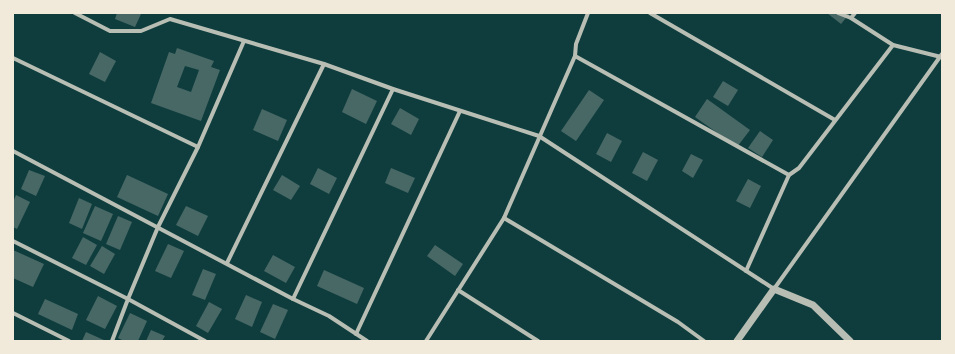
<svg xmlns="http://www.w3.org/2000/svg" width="955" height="354" viewBox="0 0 955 354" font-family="'Source Serif 4',serif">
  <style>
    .building { fill: #486865; fill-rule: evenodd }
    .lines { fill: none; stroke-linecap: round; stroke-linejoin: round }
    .minor { stroke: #b8beb3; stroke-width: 4 }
    .tertiary { stroke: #b8beb3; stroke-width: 7 }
  </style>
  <rect width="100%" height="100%" fill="#0f3d3e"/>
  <g class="building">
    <polygon points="117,13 138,13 141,14 135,27 115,19"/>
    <polygon points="827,13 850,13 841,24"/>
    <path d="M 177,48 L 214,61 L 211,67 L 220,70 L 201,121 L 151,103 L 169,52 L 175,54 ZM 185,66 L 199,70 L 191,92 L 177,87 Z"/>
    <polygon points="100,52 116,61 105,82 89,74"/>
    <polygon points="723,81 738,90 728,106 713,97"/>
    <polygon points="352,89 377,101 366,124 342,112"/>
    <polygon points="589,90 604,100 576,141 561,131"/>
    <polygon points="707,99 750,130 737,147 695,117"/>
    <polygon points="400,108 419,119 411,135 391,124"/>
    <polygon points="262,109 287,120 278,141 253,130"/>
    <polygon points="760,131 773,140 762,157 748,148"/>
    <polygon points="607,133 622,141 611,162 596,154"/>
    <polygon points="643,152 658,160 647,181 632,173"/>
    <polygon points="691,154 703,160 693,178 682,171"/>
    <polygon points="318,168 337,178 329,194 310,184"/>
    <polygon points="391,168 415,178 408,193 385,183"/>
    <polygon points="29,170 45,176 36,196 21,189"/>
    <polygon points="127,175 168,194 158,216 117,197"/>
    <polygon points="282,175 300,186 291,200 273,190"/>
    <polygon points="748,179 761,186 750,208 736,201"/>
    <polygon points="16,195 30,202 17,229 13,227 13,202"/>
    <polygon points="79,198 92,204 82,229 69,223"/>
    <polygon points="95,206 113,214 101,241 83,233"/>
    <polygon points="186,206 208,216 198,236 176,225"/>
    <polygon points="118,216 132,222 120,250 106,244"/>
    <polygon points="83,237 97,245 86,265 72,258"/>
    <polygon points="168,244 184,251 171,278 155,271"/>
    <polygon points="435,245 463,264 455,276 427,256"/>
    <polygon points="102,246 115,254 104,274 90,266"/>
    <polygon points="13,250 44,264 33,287 13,278"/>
    <polygon points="273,255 295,267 286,283 264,271"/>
    <polygon points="203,269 216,274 205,300 192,295"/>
    <polygon points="324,270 364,288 357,304 317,286"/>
    <polygon points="246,295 262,302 252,327 235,319"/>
    <polygon points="98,296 117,306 105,329 86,320"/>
    <polygon points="45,299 78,314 72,330 38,314"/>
    <polygon points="209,302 222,309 208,333 196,326"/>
    <polygon points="273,304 288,310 275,339 260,332"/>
    <polygon points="130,313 147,321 138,341 124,341 118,338"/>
    <polygon points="151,330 165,336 162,341 146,341"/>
    <polygon points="86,332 106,341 82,341"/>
  </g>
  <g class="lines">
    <g class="minor">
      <polyline points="75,13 110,31 141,31 170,19 324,64 393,89 539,136 774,289 942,54"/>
      <polyline points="650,13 835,120"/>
      <polyline points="838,13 851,18 893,45 941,57"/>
      <polyline points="851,18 855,13"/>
      <polyline points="575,56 789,175"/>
      <polyline points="13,58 198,147"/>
      <polyline points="13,151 293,299 329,316 367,341"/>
      <polyline points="504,218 678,322 704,341"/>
      <polyline points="13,241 128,299 112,341"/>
      <polyline points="227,263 324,64"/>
      <polyline points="746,271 789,175 799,168 893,45"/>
      <polyline points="458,290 538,341"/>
      <polyline points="293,299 393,89"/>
      <polyline points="13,313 69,341"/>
      <polyline points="356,334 460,111"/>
      <polyline points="205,341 128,299 158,227 198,147 244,41"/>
      <polyline points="426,341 504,218 575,56 576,44 588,13"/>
    </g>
    <polyline class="tertiary" points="737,341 774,289 813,305 850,341"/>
  </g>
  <rect width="955" height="354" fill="none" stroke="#f1e9da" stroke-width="28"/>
</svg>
